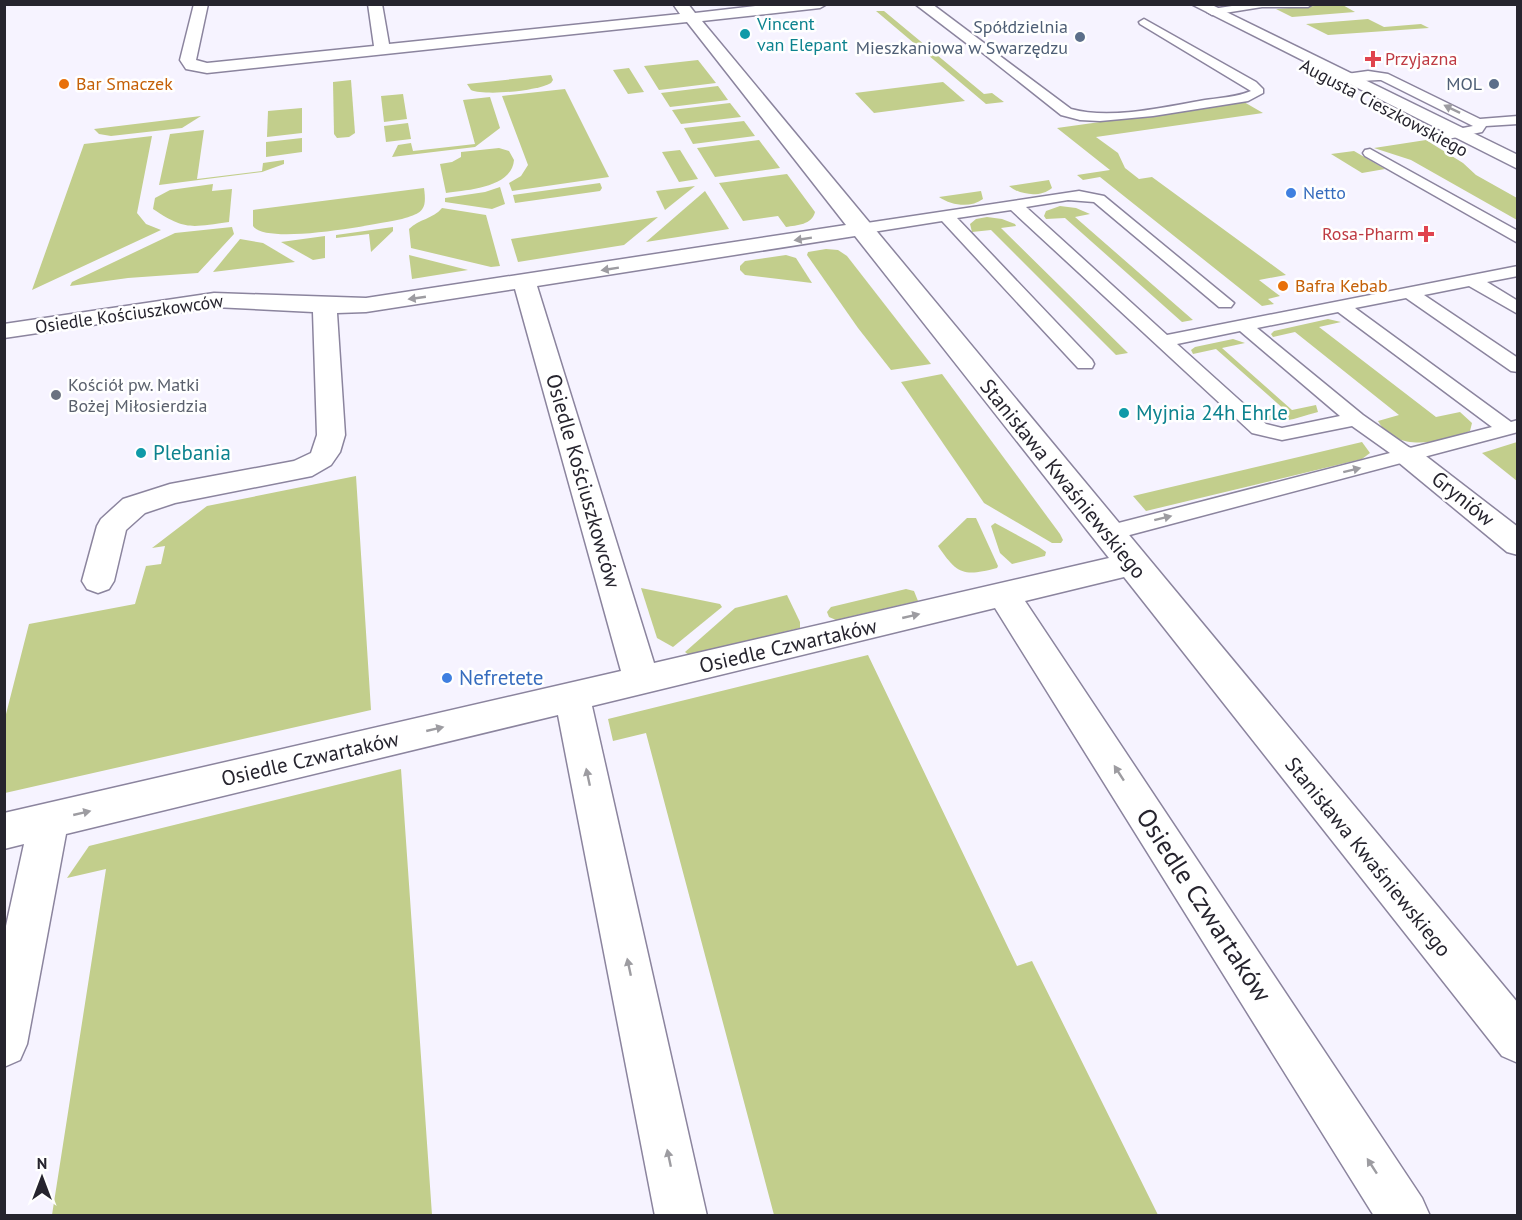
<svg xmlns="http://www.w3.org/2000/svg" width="1522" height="1220" viewBox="0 0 1522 1220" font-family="'PT Sans',sans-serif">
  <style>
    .green { fill: #c2ce8c }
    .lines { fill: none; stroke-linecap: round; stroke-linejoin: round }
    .service-casing { stroke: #8b849e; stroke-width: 3 }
    .minor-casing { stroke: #8b849e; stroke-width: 3 }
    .tertiary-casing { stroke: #8b849e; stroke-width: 3 }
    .service { fill: #fff; fill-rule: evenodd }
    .minor { fill: #fff; fill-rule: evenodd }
    .tertiary { fill: #fff; fill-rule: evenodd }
    .oneway { fill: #9d9ca1 }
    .culture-dot { fill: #0f9aa8; stroke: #fff; stroke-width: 2 }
    .service-dot { fill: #5c6f8a; stroke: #fff; stroke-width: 2 }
    .health-dot { fill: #e0444e; stroke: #fff; stroke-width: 2 }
    .food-dot { fill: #e8710a; stroke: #fff; stroke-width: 2 }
    .shop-dot { fill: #3f7fe0; stroke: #fff; stroke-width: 2 }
    .worship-dot { fill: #6b7280; stroke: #fff; stroke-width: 2 }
    .labels { text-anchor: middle; stroke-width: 5; stroke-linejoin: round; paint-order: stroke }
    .far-culture-label { font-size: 18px; fill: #0d838f; stroke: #fff; text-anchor: start }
    .far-service-label { font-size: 18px; fill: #4e5e75; stroke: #fff; text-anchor: end }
    .far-health-label { font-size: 18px; fill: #be3a42; stroke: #fff; text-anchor: start }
    .far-food-label { font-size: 18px; fill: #c56008; stroke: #fff; text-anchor: start }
    .far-street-label { font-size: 18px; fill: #26242e; stroke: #fff }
    .far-shop-label { font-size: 18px; fill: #366cbe; stroke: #fff; text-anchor: start }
    .far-worship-label { font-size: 18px; fill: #5b616d; stroke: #fff; text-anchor: start }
    .culture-label { font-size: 21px; fill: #0d838f; stroke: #fff; text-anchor: start }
    .street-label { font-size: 21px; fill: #26242e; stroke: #fff }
    .shop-label { font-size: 21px; fill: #366cbe; stroke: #fff; text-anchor: start }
    .near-street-label { font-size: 26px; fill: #26242e; stroke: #fff }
  </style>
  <rect width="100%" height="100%" fill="#f6f3ff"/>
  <g class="green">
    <polygon points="1341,4 1355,12 1292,17 1276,9"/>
    <polygon points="876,11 884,11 984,94 992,93 1004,102 986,104"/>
    <polygon points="1368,19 1384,27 1421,24 1429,28 1328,35 1306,24"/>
    <polygon points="698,60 716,83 659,90 644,66"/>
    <polygon points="629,68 644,92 628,94 613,70"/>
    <path d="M 551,75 L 553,80 L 551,83 C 538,91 485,96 471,90 L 467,84 Z"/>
    <polygon points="351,80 355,133 349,137 337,138 334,134 333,82"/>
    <polygon points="943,82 965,101 874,113 855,93"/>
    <polygon points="718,86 728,100 670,107 661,93"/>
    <polygon points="565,89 609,177 512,191 509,183 521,176 528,165 502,96"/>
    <polygon points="403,94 407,119 384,122 381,96"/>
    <polygon points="490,97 500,128 475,147 392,157 398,145 411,143 413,151 475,144 463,100"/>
    <polygon points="1244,102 1263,113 1096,137 1118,153 1125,168 1139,179 1152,177 1286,275 1259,280 1280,296 1268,299 1274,304 1262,306 1100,177 1083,180 1077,175 1110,170 1057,128"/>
    <polygon points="730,103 741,117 681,124 672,110"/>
    <polygon points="302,108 302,133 267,137 268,111"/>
    <polygon points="201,116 182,128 111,136 99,134 94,129"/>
    <polygon points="744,121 755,136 693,144 684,128"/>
    <polygon points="408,123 411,139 386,142 384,126"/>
    <polygon points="204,130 197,179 262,171 263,163 284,160 284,164 262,172 159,185 170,134"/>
    <polygon points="152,136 137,213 146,224 161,230 32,290 84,144"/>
    <polygon points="302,138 302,152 266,157 266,142"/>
    <polygon points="759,140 780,168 715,177 697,148"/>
    <polygon points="1426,140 1463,163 1476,175 1517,198 1517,220 1411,160 1374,148"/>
    <path d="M 499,148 L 509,151 L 514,160 C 512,188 466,190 446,193 L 440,164 L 452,162 L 461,157 L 461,152 Z"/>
    <polygon points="680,150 698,179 679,182 662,152"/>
    <polygon points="1354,151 1385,169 1362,173 1331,154"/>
    <path d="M 787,174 L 815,212 C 812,225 797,225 786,227 L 778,216 L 743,221 L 719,183 Z"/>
    <path d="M 1049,180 L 1052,188 C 1040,198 1020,195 1009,186 Z"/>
    <polygon points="600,183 602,188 600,191 515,203 513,195"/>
    <path d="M 213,184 L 212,191 L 232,189 L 229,222 C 191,227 186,231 153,209 L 155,198 L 170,190 Z"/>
    <polygon points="695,186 665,210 656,191"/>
    <polygon points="500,187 505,204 492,209 445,202 445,198 485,192"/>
    <path d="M 424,188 C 427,210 423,213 402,219 C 377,224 266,246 253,226 L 253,210 Z"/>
    <polygon points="705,191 729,229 646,242"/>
    <path d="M 981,191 L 983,199 C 971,208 952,206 939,197 Z"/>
    <polygon points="1060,206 1076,208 1090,214 1075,217 1193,320 1182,322 1065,218 1046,219 1044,216 1046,211"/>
    <path d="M 442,208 L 486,215 L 500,266 L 491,267 L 411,248 L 409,229 C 419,219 433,219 442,208 Z"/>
    <polygon points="658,217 624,245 518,262 511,239"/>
    <polygon points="987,217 1002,219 1015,224 1016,226 1001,228 1128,353 1116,355 991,230 972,232 970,224 976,219"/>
    <polygon points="232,227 234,234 198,273 128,278 70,286 72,282 175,233"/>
    <polygon points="393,227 393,231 371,252 369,234 336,238 336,235"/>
    <polygon points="325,236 325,258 313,260 281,242"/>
    <polygon points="240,239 263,243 295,262 213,272"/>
    <polygon points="826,249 838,250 847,256 931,364 891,370 858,328 807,255 808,252"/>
    <polygon points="409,255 468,270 412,279"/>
    <polygon points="786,255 796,258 812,283 745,275 740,270 740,266 745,261"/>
    <path d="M 1328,319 L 1341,322 L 1319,327 L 1436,417 L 1460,412 L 1472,423 L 1470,431 C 1441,442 1397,454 1378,421 L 1399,415 L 1295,332 L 1273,337 L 1271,334 L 1274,331 Z"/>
    <path d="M 1233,339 L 1245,343 L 1222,348 L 1292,410 L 1316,405 L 1318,412 C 1302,416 1278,427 1263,417 L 1286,411 L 1216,349 L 1193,354 L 1191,350 L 1195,347 Z"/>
    <polygon points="942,374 1060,534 1063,540 1061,543 1052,543 984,503 901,382"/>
    <polygon points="1362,442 1370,453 1362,459 1146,511 1133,496"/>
    <polygon points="1517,442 1518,442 1517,481 1482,453"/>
    <polygon points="356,476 371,710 5,793 5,718 29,624 135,604 146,566 161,564 165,546 152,548 207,506"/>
    <path d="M 967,518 L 976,518 L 998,566 L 997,568 C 963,577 957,574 938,546 Z"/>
    <polygon points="995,523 1039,547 1046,552 1045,556 1012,564 1000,553 991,526"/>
    <polygon points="641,588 720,604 722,607 673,647 657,638"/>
    <polygon points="906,589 914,591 918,601 836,620 829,617 827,612 831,607"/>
    <polygon points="787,595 800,622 800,628 689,655 685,652 735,608"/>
    <polygon points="868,655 1017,966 1032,961 1158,1215 774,1215 646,733 613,741 608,719"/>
    <polygon points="401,769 432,1215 52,1215 106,869 67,878 89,846"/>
  </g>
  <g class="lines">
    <defs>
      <g id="service">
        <polygon points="1245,4 1313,4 1308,7 1262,7 1212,15 1207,12 1212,9"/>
        <path d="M 1144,19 L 1256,82 L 1263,89 L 1263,93 L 1248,101 L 1153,116 L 1100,121 L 1080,120 L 1061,115 L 974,46 L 976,44 L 984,44 L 1071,109 C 1110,120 1165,107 1205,100 C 1220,98 1237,97 1251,91 L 1140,24 L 1139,22 Z"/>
        <path d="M 1368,71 L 1388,74 L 1480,119 L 1518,116 L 1518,124 L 1486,126 L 1482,132 L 1438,141 L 1433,140 L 1431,137 L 1433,134 L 1473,126 L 1381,80 C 1367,79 1334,87 1326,80 L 1332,76 Z"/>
        <polygon points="1370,149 1518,231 1518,243 1365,156 1363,153 1365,150"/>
        <path d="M 1079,191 L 1104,196 L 1234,303 L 1231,307 L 1219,307 L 1094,202 L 1068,200 L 1026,207 L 1167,335 L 1518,266 L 1518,276 L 1487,282 L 1518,301 L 1518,314 L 1469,286 L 1424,295 L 1518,358 L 1518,372 L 1511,371 L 1406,298 L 1355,308 L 1511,422 L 1518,420 L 1518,432 L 1107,541 L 1099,538 L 1096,533 L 1099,528 L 1390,453 L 1352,426 L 1282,440 L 1252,433 L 1011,210 L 957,218 L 1092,360 L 1094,364 L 1092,368 L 1078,368 L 942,221 L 860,234 L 852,229 L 860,224 ZM 1338,312 L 1492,427 L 1410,448 L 1363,415 L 1257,328 ZM 1240,331 L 1340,416 L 1282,428 L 1266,424 L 1177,344 Z"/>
      </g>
      <g id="minor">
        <path d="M 194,4 L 208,4 L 196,60 L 207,63 L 374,46 L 368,4 L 382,4 L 389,44 L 680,14 L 673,4 L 688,4 L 695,13 L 773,4 L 827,4 L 820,8 L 702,21 L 1518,1003 L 1518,1063 L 1502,1056 L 1124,577 L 1025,601 L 1422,1198 L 1430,1216 L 1374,1216 L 995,608 L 592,706 L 707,1216 L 655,1216 L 558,715 L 66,834 L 27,1044 L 20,1060 L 4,1067 L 4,935 L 24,844 L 4,849 L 4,813 L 621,671 L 515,289 L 366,312 L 337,313 L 345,435 L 340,452 L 331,465 L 312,476 L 175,503 L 145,513 L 126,530 L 114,581 L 109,589 L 98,593 L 87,589 L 82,581 L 97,526 L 101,519 L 123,499 L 170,484 L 294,461 L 311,453 L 317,435 L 313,312 L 214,307 L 4,338 L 4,324 L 214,293 L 366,298 L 846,225 L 687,22 L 207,73 L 186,69 L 180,60 ZM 855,236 L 1109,558 L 654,663 L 537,286 Z"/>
        <polygon points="915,4 932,4 988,46 986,49 974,49"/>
        <polygon points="1408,447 1418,450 1518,527 1518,555 1507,552 1398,462 1394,456 1398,450"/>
      </g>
      <polygon id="tertiary" points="1191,4 1210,4 1518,155 1518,169"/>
    </defs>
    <use href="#service" class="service-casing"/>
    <use href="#minor" class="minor-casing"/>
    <use href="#tertiary" class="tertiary-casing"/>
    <use href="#service" class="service"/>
    <use href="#minor" class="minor"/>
    <use href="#tertiary" class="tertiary"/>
  </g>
  <defs><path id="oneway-solid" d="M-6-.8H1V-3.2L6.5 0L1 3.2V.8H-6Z" transform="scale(1.5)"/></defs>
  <g class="oneway">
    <use href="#oneway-solid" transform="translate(1452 109) rotate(-154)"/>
    <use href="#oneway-solid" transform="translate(803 239) rotate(171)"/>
    <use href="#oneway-solid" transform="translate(610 269) rotate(171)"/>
    <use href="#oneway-solid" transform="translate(417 298) rotate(172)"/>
    <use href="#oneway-solid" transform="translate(1352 470) rotate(-14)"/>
    <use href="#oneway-solid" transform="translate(1163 518) rotate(-14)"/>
    <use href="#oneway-solid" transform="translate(911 616) rotate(-13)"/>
    <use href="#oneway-solid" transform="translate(435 729) rotate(-13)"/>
    <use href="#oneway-solid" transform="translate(1119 773) rotate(-123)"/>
    <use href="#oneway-solid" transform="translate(588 777) rotate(-102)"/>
    <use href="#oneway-solid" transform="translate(82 813) rotate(-13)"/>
    <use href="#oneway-solid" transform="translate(629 967) rotate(-102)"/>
    <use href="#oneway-solid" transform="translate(669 1158) rotate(-102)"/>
    <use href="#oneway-solid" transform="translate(1372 1166) rotate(-123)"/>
  </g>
  <g class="culture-dot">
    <circle cx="745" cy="34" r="6"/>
    <circle cx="1124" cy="413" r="6"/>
    <circle cx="141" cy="453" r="6"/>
  </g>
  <g class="service-dot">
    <circle cx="1080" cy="37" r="6"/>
    <circle cx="1494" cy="84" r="6"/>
  </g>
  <g class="health-dot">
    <path d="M1370 50h6v6h6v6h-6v6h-6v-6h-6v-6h6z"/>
    <path d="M1423 225h6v6h6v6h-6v6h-6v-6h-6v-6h6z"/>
  </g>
  <g class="food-dot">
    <circle cx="64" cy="84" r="6"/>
    <circle cx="1283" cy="286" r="6"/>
  </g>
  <g class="shop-dot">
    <circle cx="1291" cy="193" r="6"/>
    <circle cx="447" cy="678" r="6"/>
  </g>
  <circle class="worship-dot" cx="56" cy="395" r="6"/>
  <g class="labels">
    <g class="far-culture-label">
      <text x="757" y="30">Vincent<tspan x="757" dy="21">van Elepant</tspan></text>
    </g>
    <g class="far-service-label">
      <text x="1068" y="33">Spółdzielnia<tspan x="1068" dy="21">Mieszkaniowa w Swarzędzu</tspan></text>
      <text x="1482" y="90">MOL</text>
    </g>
    <g class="far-health-label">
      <text x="1385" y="65">Przyjazna</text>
      <text x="1414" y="240" text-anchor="end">Rosa-Pharm</text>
    </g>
    <g class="far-food-label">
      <text x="76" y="90">Bar Smaczek</text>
      <text x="1295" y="292">Bafra Kebab</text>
    </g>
    <g class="far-street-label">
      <text transform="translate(1384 108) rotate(28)" y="6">Augusta Cieszkowskiego</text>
      <text transform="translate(129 314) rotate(-8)" y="6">Osiedle Kościuszkowców</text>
    </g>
    <g class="far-shop-label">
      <text x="1303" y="199">Netto</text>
    </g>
    <g class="far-worship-label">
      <text x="68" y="391">Kościół pw. Matki<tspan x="68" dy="21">Bożej Miłosierdzia</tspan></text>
    </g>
    <g class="culture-label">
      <text x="1136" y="420">Myjnia 24h Ehrle</text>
      <text x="153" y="460">Plebania</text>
    </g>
    <g class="street-label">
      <text transform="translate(1063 479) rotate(51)" y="7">Stanisława Kwaśniewskiego</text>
      <text transform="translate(583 481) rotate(74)" y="7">Osiedle Kościuszkowców</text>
      <text transform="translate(1463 499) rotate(39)" y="7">Gryniów</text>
      <text transform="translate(788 646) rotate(-13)" y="7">Osiedle Czwartaków</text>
      <text transform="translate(310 759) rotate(-13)" y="7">Osiedle Czwartaków</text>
      <text transform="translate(1368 857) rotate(51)" y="7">Stanisława Kwaśniewskiego</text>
    </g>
    <g class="shop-label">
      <text x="459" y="685">Nefretete</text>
    </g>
    <g class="near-street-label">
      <text transform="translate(1204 905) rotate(57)" y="9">Osiedle Czwartaków</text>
    </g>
  </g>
  <rect width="1522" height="1220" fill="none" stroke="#26242e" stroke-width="12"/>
  <g transform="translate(42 1178)" stroke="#ffffff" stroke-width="4.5" paint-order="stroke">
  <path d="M0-4.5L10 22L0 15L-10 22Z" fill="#26242e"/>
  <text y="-9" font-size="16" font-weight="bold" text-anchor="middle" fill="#26242e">N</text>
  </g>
</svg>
